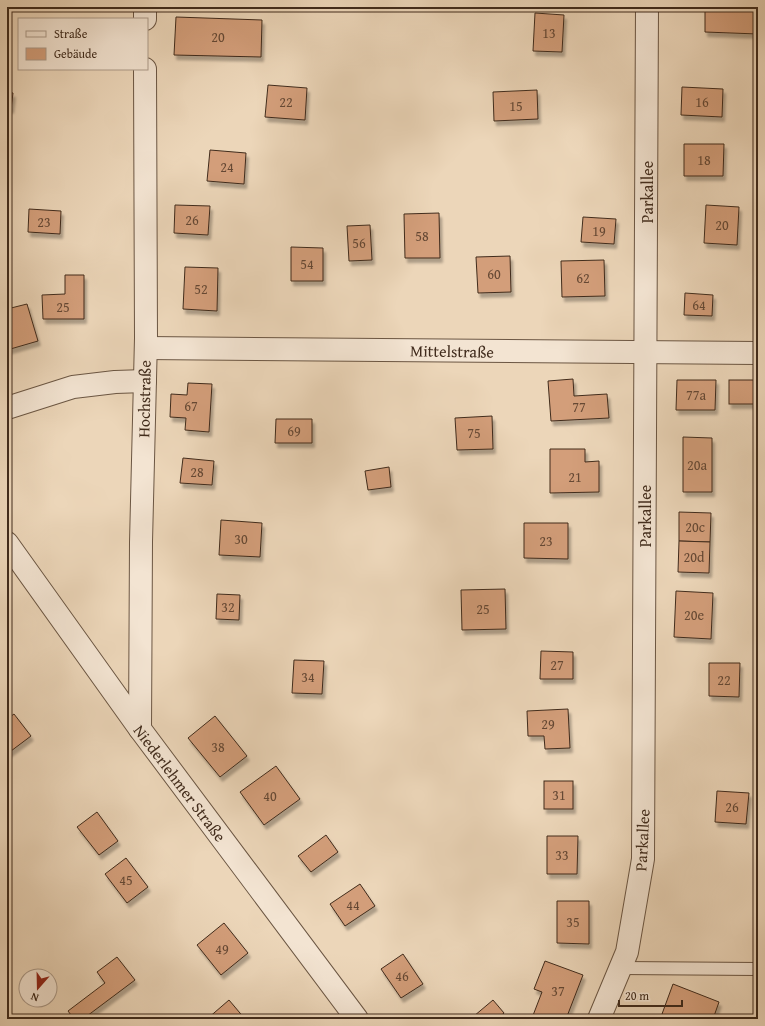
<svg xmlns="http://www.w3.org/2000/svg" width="765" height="1026" viewBox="0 0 765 1026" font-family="'Gentium Book Plus',serif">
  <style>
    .building { fill: #d39e7a; stroke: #402b1c; filter: url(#shadow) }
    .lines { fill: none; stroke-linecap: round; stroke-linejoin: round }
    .service-casing { stroke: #6b5643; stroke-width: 14 }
    .minor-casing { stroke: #6b5643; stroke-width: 24 }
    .service { stroke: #f3e4d2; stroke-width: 12 }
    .minor { stroke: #f3e4d2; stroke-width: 22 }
    .labels { text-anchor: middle; stroke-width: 3; stroke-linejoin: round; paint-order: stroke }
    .number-label { font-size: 14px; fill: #654834 }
    .street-label { font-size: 16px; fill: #402b1c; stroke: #f3e4d2 }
  </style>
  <defs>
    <filter id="shadow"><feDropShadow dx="2.5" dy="4.5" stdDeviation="1" flood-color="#0004"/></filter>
  </defs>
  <rect width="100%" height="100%" fill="#ecd6b9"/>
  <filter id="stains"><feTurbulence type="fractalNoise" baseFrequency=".005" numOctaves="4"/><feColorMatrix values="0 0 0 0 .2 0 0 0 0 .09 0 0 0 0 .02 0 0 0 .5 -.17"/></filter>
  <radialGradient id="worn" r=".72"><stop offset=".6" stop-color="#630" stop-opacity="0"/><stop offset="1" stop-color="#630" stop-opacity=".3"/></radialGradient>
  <g class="building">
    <polygon points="705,9 758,10 758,34 705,32"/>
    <polygon points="535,13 564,15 562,52 533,51"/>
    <polygon points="176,17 262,20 261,57 174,55"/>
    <polygon points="268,85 307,88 305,120 265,117"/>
    <polygon points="682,87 723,89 722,117 681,115"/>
    <polygon points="537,90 538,119 494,121 493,92"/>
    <polygon points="7,92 13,93 11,109 7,108"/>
    <polygon points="684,144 724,144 723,176 684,176"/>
    <polygon points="210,150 246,153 244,184 207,181"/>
    <polygon points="175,205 210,206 208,235 174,233"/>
    <polygon points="706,205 739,207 737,245 704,243"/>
    <polygon points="29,209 61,211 60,234 28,232"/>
    <polygon points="439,213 440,258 405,258 404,214"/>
    <polygon points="583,217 616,219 614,244 581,242"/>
    <polygon points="370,225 372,260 349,261 347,226"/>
    <polygon points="291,247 323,248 323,281 291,281"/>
    <polygon points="510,256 511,292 478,293 476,257"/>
    <polygon points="604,260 605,296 562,297 561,261"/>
    <polygon points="185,267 218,268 217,311 183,309"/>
    <polygon points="65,275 84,275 84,319 43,319 42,295 65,294"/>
    <polygon points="685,293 713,295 712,316 684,315"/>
    <polygon points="27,304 38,341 7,350 7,309"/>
    <polygon points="573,379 574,396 607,394 609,418 551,421 548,381"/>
    <polygon points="677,380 716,380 715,410 676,410"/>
    <rect x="729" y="380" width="29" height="24"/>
    <polygon points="188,383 212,384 209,432 185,430 186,418 170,417 171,394 187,395"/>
    <polygon points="492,416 493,449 457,450 455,418"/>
    <polygon points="276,419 312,419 312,443 275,443"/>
    <polygon points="683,437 712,438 712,492 683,492"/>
    <polygon points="550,449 585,449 585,462 599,461 599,492 550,493"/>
    <polygon points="183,458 214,461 212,485 180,483"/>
    <polygon points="389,467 391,487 368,490 365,471"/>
    <polygon points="679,512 711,513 710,542 679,541"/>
    <polygon points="221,520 262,523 260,557 219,555"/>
    <polygon points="524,523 568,523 568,559 524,558"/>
    <polygon points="679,541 710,542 709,573 678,572"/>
    <polygon points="505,589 506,629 462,630 461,590"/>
    <polygon points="676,591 713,593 711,639 674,637"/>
    <polygon points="217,594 240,595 239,620 216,619"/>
    <polygon points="541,651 573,652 573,679 540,679"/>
    <polygon points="294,660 324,661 322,694 292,693"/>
    <polygon points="709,663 740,663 739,697 709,696"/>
    <polygon points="568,709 570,748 545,749 544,736 528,736 527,711"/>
    <polygon points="14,714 31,736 7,754 7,719"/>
    <polygon points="215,716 247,756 220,777 188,738"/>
    <polygon points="276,766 300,799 264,825 240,792"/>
    <rect x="544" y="781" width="29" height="28"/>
    <polygon points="717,791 749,793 746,824 715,822"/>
    <polygon points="97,812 118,841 99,855 77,827"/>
    <polygon points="326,835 338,852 311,872 298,856"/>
    <polygon points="547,836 578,836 577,874 547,874"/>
    <polygon points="126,858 148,887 127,903 105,874"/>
    <polygon points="360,884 375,906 345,926 330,904"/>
    <polygon points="557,901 589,901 589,944 557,943"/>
    <polygon points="224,923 248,953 221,975 197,945"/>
    <polygon points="403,954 423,984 401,998 381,969"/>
    <polygon points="117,957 135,980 83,1019 74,1019 68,1011 105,983 97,972"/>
    <polygon points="545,961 583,975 566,1019 532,1018 542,992 534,989"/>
    <polygon points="673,984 719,1002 713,1019 675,1019 662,1014"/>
    <polygon points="229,1000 245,1019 207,1019"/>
    <polygon points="493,1000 504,1013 497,1019 477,1019 474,1016"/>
  </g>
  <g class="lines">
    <defs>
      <polyline id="service" points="621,968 758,969"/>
      <g id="minor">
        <polyline points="145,7 145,19"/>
        <polyline points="146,348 758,353"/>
        <polyline points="7,408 73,387 115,382 145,381"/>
        <polyline points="7,543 140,729 357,1019"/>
        <polyline points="140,729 141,542 146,338 145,69"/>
        <polyline points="599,1019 627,952 643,859 647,7"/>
      </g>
    </defs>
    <use href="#service" class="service-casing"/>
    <use href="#minor" class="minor-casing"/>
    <use href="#service" class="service"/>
    <use href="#minor" class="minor"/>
  </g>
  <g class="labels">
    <g class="number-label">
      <text x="549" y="38">13</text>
      <text x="218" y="42">20</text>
      <text x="286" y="107">22</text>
      <text x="702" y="107">16</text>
      <text x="516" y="111">15</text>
      <text x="704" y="165">18</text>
      <text x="227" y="172">24</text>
      <text x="192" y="225">26</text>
      <text x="44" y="227">23</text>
      <text x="722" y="230">20</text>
      <text x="599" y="236">19</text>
      <text x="422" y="241">58</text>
      <text x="359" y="248">56</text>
      <text x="307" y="269">54</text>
      <text x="494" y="279">60</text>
      <text x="583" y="283">62</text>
      <text x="201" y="294">52</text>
      <text x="699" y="310">64</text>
      <text x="63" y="312">25</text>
      <text x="696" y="400">77a</text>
      <text x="191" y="411">67</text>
      <text x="579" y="412">77</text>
      <text x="294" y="436">69</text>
      <text x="474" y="438">75</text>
      <text x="697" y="470">20a</text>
      <text x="197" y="477">28</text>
      <text x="575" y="482">21</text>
      <text x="695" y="532">20c</text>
      <text x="241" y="544">30</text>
      <text x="546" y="546">23</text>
      <text x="694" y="562">20d</text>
      <text x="228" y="612">32</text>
      <text x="483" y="614">25</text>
      <text x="694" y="620">20e</text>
      <text x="557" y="670">27</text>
      <text x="308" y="682">34</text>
      <text x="724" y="685">22</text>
      <text x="548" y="729">29</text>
      <text x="218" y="752">38</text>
      <text x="559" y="800">31</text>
      <text x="270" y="801">40</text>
      <text x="732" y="812">26</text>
      <text x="562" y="860">33</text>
      <text x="126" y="885">45</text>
      <text x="353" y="910">44</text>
      <text x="573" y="927">35</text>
      <text x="222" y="954">49</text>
      <text x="402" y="981">46</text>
      <text x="558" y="996">37</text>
    </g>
    <g class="street-label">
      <text transform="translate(647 192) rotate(-90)" y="6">Parkallee</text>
      <text transform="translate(452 351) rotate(1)" y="6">Mittelstraße</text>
      <text transform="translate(144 399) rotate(-89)" y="6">Hochstraße</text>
      <text transform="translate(645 516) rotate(-90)" y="6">Parkallee</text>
      <text transform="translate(180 783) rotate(53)" y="6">Niederlehmer Straße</text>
      <text transform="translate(642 840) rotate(-87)" y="6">Parkallee</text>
    </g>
  </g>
  <rect width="765" height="1026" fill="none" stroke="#ecd6b9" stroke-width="24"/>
  <rect x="8" y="8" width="749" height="1010" fill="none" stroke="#402b1c" stroke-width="2"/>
  <rect x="12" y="12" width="741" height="1002" fill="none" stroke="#402b1c"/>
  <rect x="18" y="18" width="130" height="52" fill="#f3e4d2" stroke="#ab9a89"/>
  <rect x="26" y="31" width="20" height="6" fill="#f3e4d2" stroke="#ab9a89"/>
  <text x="54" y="38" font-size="12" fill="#402b1c">Straße</text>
  <rect x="26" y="48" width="20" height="12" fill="#d39e7a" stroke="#ab9a89"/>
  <text x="54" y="58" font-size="12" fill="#402b1c">Gebäude</text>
  <g transform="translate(38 988) rotate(200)"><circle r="19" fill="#f3e4d2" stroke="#ab9a89"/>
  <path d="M0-3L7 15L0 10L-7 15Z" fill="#8f2418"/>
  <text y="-6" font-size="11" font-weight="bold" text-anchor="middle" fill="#402b1c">N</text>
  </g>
  <path d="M619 1000v6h63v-6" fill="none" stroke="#402b1c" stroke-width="2"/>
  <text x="625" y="1000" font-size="12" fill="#402b1c" stroke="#f3e4d2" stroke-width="3" paint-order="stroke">20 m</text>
  <rect width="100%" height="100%" filter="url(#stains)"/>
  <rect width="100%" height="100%" fill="url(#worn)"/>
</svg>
